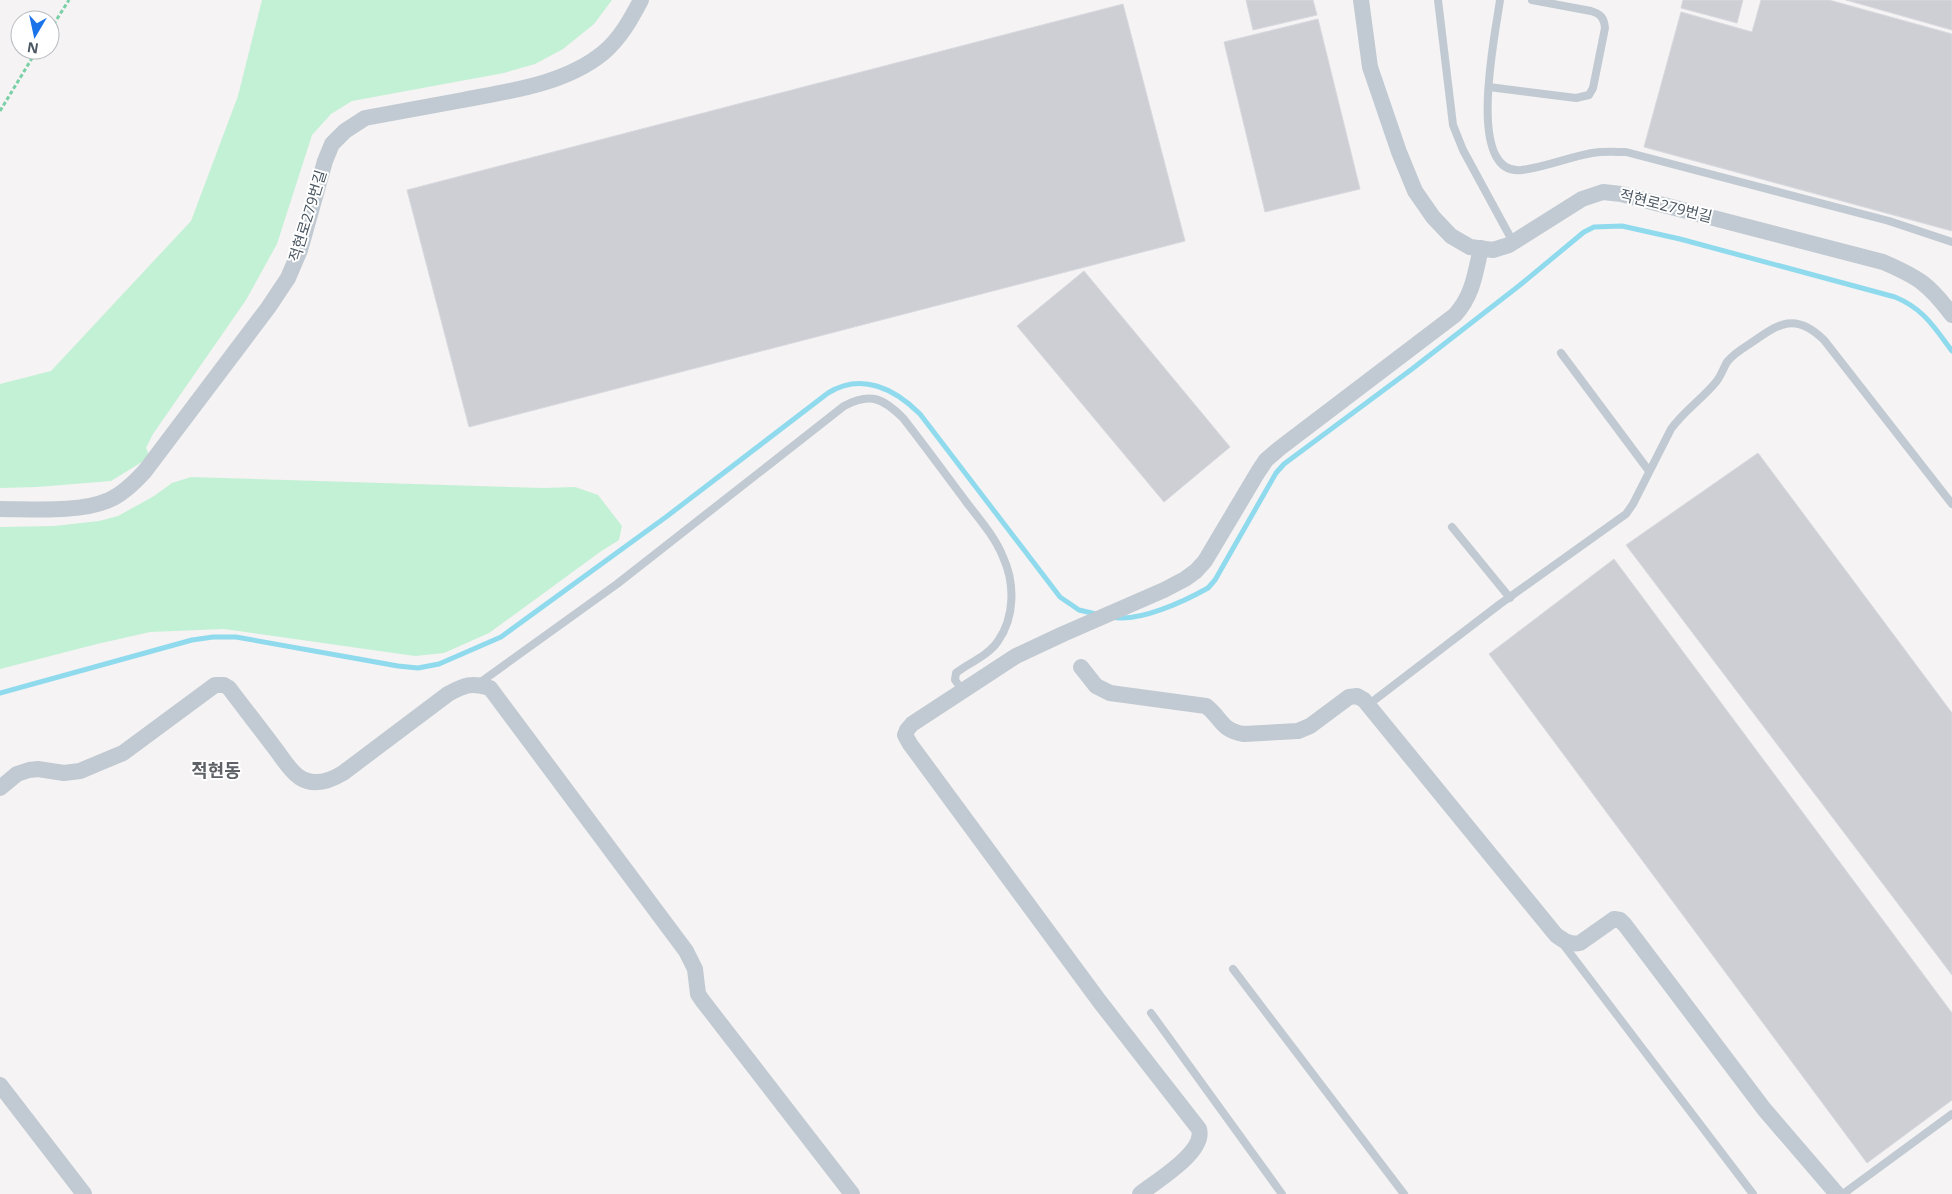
<svg xmlns="http://www.w3.org/2000/svg" width="1952" height="1194" viewBox="0 0 1952 1194" font-family="'Open Sans','Noto Sans KR',sans-serif">
  <style>
    .green { fill: #c3f1d5 }
    .lines { fill: none; stroke-linecap: round; stroke-linejoin: round }
    .stream { stroke: #90daee; stroke-width: 5 }
    .building { fill: #cdcfd5; stroke: #d7d9de }
    .path { stroke: #7ad0a6; stroke-width: 3; stroke-dasharray: 4 2.5; stroke-linecap: butt }
    .lane { stroke: #c1cad2; stroke-width: 8 }
    .street { stroke: #c1cad2; stroke-width: 16 }
    .labels { text-anchor: middle; stroke-width: 4; stroke-linejoin: round; paint-order: stroke }
    .street-label { font-size: 15px; fill: #4a5661; stroke: #fff }
    .quarter-label { font-size: 18px; font-weight: bold; fill: #5f6368; stroke: #fff }
  </style>
  <rect width="100%" height="100%" fill="#f5f3f3"/>
  <g class="green">
    <polygon points="262,0 612,0 594,24 563,49 535,64 504,73 352,101 331,114 312,135 277,244 246,300 153,434 146,448 150,457 111,481 37,487 0,488 0,384 51,371 191,221 238,96"/>
    <polygon points="191,477 544,488 575,487 598,495 622,526 619,540 600,552 489,633 444,653 415,656 224,629 150,632 97,644 0,669 0,527 54,526 99,521 118,516 154,496 172,483"/>
  </g>
  <g class="lines">
    <g class="stream">
      <path d="M 1112,617 C 1138,623 1185,601 1208,588 L 1215,580 L 1276,473 L 1284,464 L 1412,369 L 1520,285 L 1584,232 L 1594,227 L 1622,226 L 1680,239 L 1895,297 C 1924,309 1934,327 1952,351"/>
      <path d="M 0,693 L 192,640 L 213,637 L 236,637 L 398,666 L 418,668 L 439,664 L 501,637 L 666,517 L 828,393 C 862,372 895,389 920,414 L 1060,597 L 1079,610 L 1096,614"/>
    </g>
  </g>
  <g class="building">
    <polygon points="1246,0 1313,0 1317,15 1253,30"/>
    <polygon points="1683,0 1743,0 1737,23 1681,8"/>
    <polygon points="1761,0 1829,0 1952,34 1952,231 1644,147 1681,12 1752,32"/>
    <polygon points="1846,0 1952,0 1952,30"/>
    <polygon points="1123,4 1185,241 469,427 407,190"/>
    <polygon points="1318,19 1360,189 1265,212 1224,42"/>
    <polygon points="1084,271 1230,447 1164,502 1017,326"/>
    <polygon points="1758,453 1952,713 1952,975 1626,545"/>
    <polygon points="1614,559 1952,1013 1952,1100 1867,1163 1489,654"/>
  </g>
  <g class="lines">
    <g class="path">
      <polyline points="50,30 69,0"/>
      <polyline points="0,111 37,50"/>
    </g>
    <g class="lane">
      <polyline points="1438,0 1453,125 1463,150 1513,242"/>
      <path d="M 1500,0 C 1496,31 1464,177 1522,170 C 1546,167 1569,157 1592,153 C 1604,151 1615,152 1626,152 L 1889,221 L 1952,242"/>
      <path d="M 1489,87 L 1576,98 L 1589,95 L 1593,88 L 1605,28 C 1604,18 1601,14 1591,11 L 1532,0"/>
      <polyline points="1561,353 1649,471"/>
      <polyline points="1452,527 1510,598"/>
      <path d="M 478,684 L 617,584 L 844,406 C 870,392 883,398 903,418 C 925,446 946,475 967,503 C 980,520 995,537 1003,557 C 1015,583 1015,617 998,641 C 989,655 969,663 956,673 L 955,680 L 963,691"/>
      <path d="M 1368,705 L 1500,604 L 1626,514 L 1633,504 L 1671,429 C 1684,411 1702,399 1716,382 C 1721,376 1723,369 1727,362 C 1733,354 1743,348 1751,343 C 1779,323 1796,312 1824,340 L 1952,504"/>
      <polyline points="1563,944 1753,1194"/>
      <polyline points="1233,969 1404,1194"/>
      <polyline points="1151,1013 1282,1194"/>
      <polyline points="1843,1194 1952,1114"/>
    </g>
    <g class="street">
      <path d="M 1361,0 L 1370,67 L 1399,152 L 1415,191 L 1433,217 L 1451,236 L 1470,247 L 1493,250 L 1509,245 L 1582,199 L 1603,192 L 1621,194 L 1883,262 C 1918,277 1929,284 1952,315"/>
      <path d="M 0,509 C 33,509 79,513 109,500 C 123,494 135,482 145,471 L 268,308 L 288,278 L 300,250 L 325,161 L 332,144 L 345,131 L 365,118 C 397,112 430,106 463,100 C 510,91 565,84 603,53 C 620,39 631,19 641,0"/>
      <path d="M 1081,667 L 1096,686 L 1110,693 L 1206,706 C 1222,718 1220,730 1244,734 L 1298,731 L 1310,726 L 1349,697 L 1357,696 L 1364,700 L 1556,935 C 1564,941 1570,945 1580,943 L 1614,919 L 1620,920 L 1625,925 L 1764,1109 L 1837,1194"/>
      <path d="M 0,788 L 17,774 L 29,770 L 38,769 L 64,773 L 80,771 L 123,753 L 215,685 L 224,685 L 229,688 C 244,708 259,727 274,747 C 282,757 289,770 299,777 C 314,787 330,781 343,773 L 448,694 C 464,685 472,682 490,688 L 686,951 L 695,969 L 698,994 L 702,1000 L 852,1194"/>
      <polyline points="0,1085 84,1194"/>
      <path d="M 1140,1194 C 1156,1181 1206,1152 1199,1129 L 1100,1002 L 910,744 L 905,735 L 907,730 L 912,724 L 1016,656 L 1063,634 L 1164,590 L 1185,579 L 1196,571 L 1205,561 L 1258,472 L 1266,460 L 1280,448 L 1455,315 C 1473,295 1475,274 1481,248"/>
    </g>
  </g>
  <g class="labels">
    <g class="street-label">
      <text transform="translate(1666 206) rotate(14)" y="5">적현로279번길</text>
      <text transform="translate(308 216) rotate(-73)" y="5">적현로279번길</text>
    </g>
    <g class="quarter-label">
      <text x="216" y="777">적현동</text>
    </g>
  </g>
  <g transform="translate(35 35) rotate(189)"><circle r="24" fill="#ffffff" stroke="#b7bbc0"/>
  <path d="M0-4L9 19L0 12L-9 19Z" fill="#1a73e8"/>
  <text y="-8" font-size="14" font-weight="bold" text-anchor="middle" fill="#4a5661">N</text>
  </g>
</svg>
